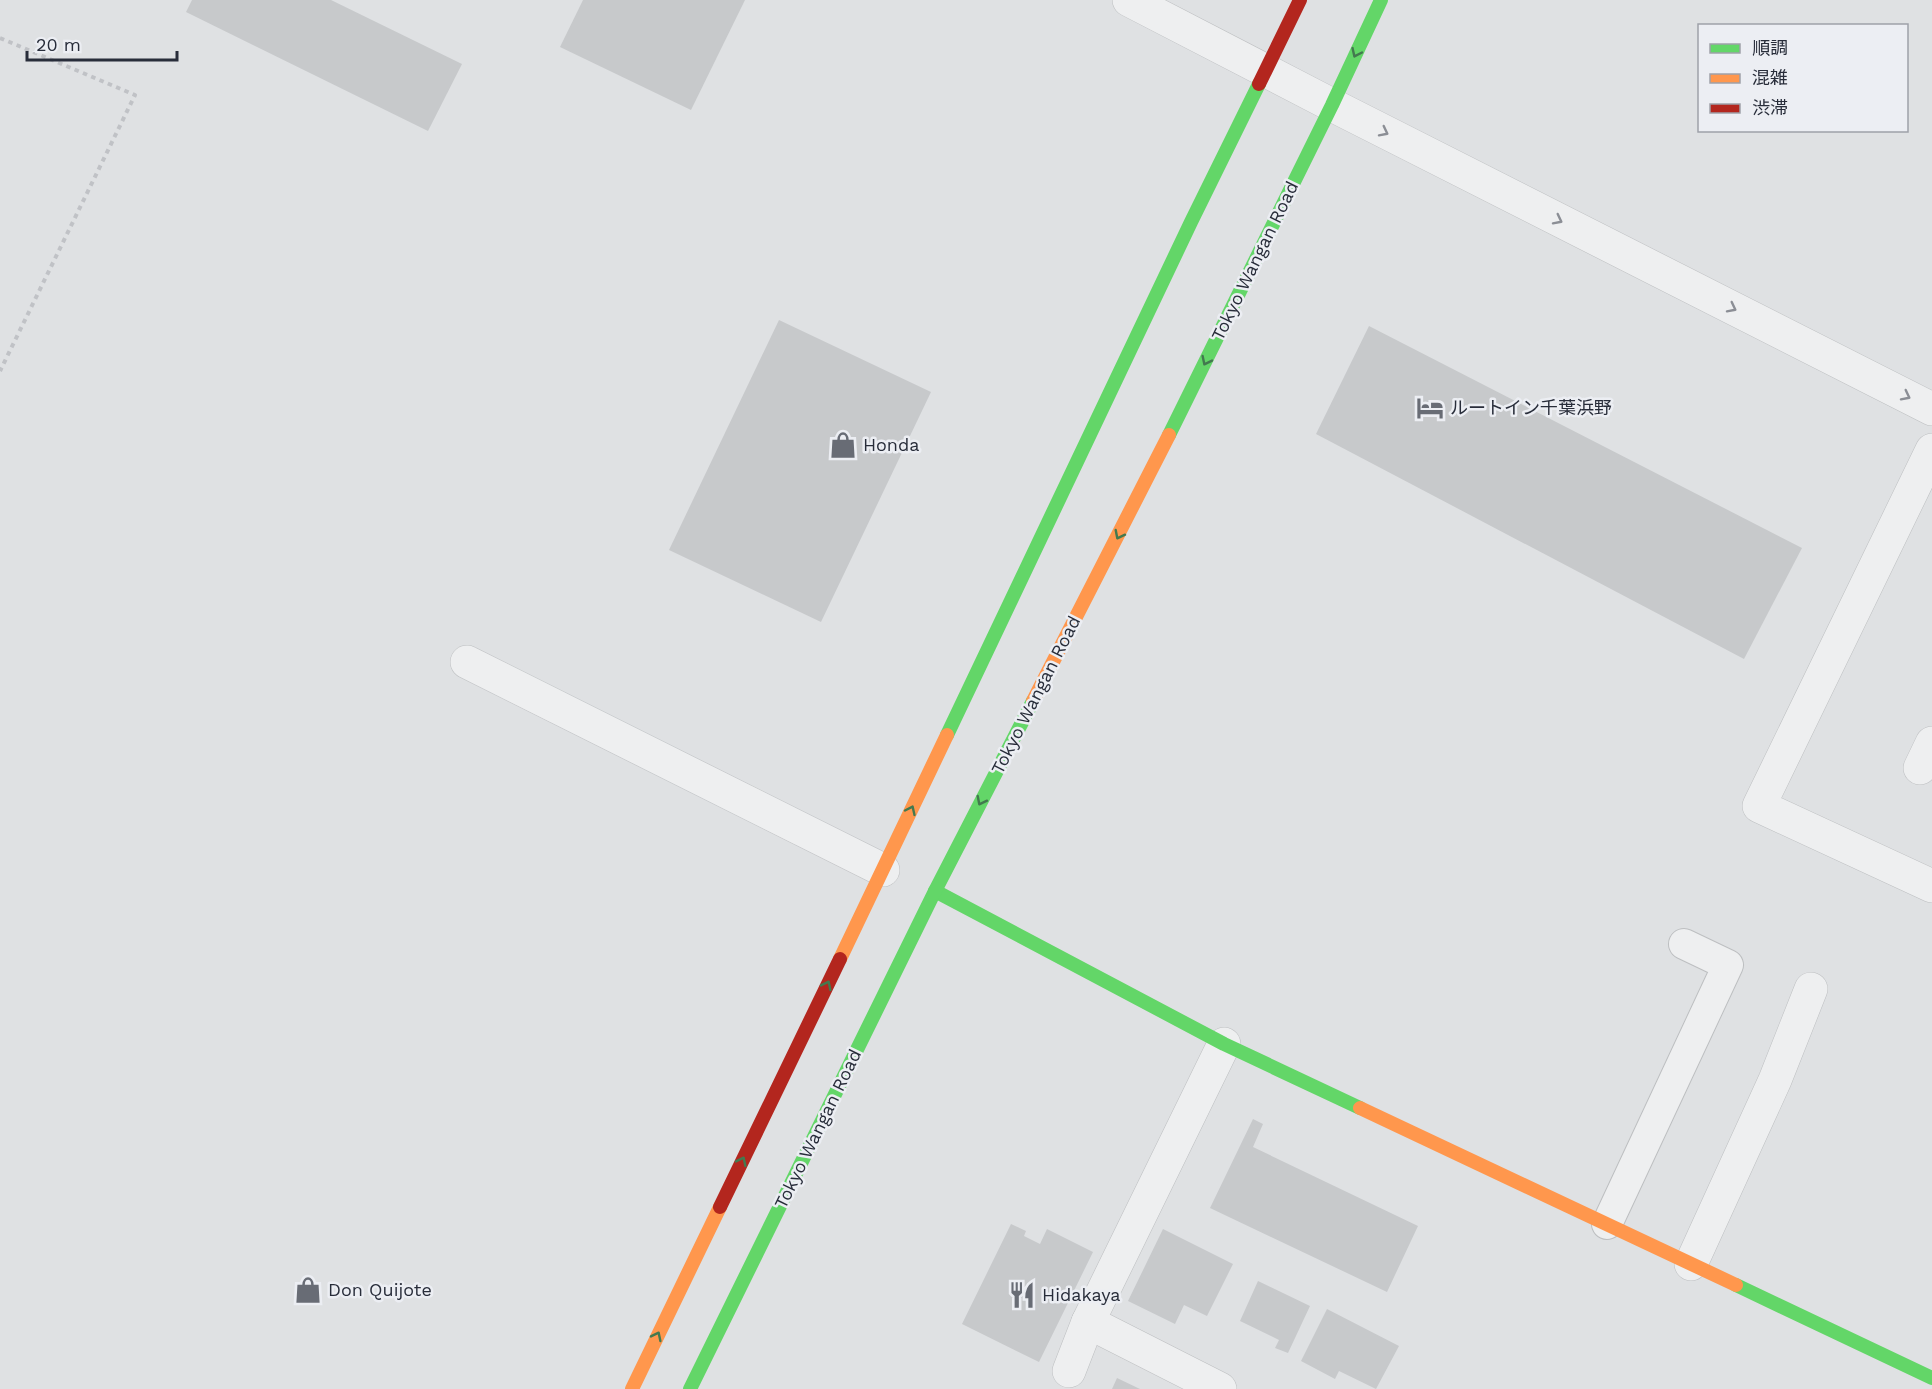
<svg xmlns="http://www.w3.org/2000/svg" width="1932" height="1389" viewBox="0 0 1932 1389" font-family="'Work Sans','Noto Sans JP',sans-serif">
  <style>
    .building { fill: #c7c9cb }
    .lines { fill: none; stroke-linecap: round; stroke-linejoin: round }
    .lane-casing { stroke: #bdbfc1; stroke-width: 32 }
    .street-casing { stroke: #bdbfc1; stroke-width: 34 }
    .path { stroke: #c0c2c6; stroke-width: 4; stroke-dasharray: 4.5 4.5; stroke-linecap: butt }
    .lane { stroke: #eeeff0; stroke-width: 30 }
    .street { stroke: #eeeff0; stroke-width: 33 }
    .fast { stroke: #63d668; stroke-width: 14 }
    .slow { stroke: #ff974d; stroke-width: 14 }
    .jam { stroke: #b3261e; stroke-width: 14 }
    .oneway { stroke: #43794f }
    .oneway2 { stroke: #8b8e95 }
    .labels { text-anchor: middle; stroke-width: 5; stroke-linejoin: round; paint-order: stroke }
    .street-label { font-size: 18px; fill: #282d3a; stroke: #eceef3 }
    .poi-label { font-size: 18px; fill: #282d3a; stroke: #eceef3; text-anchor: start }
  </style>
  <rect width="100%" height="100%" fill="#dfe1e3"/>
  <g class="building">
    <polygon points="192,0 331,0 462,64 428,131 186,12"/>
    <polygon points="583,0 745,0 691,110 560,47"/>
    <polygon points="779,320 931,392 821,622 669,550"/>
    <polygon points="1369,326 1802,548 1744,659 1316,434"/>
    <polygon points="1253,1119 1263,1124 1253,1147 1418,1226 1387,1292 1210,1208"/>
    <polygon points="1011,1224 1026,1231 1024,1236 1040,1244 1047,1229 1093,1252 1039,1362 962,1324"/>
    <polygon points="1163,1229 1233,1264 1207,1316 1184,1305 1175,1324 1128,1301"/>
    <polygon points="1258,1281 1310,1306 1288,1353 1275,1348 1279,1340 1240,1321"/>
    <polygon points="1327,1309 1399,1346 1376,1389 1339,1371 1335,1379 1301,1361"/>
    <polygon points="1117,1378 1140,1389 1112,1389"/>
  </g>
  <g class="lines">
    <defs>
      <polyline id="lane" points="1607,1224 1728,965 1684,944"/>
      <g id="street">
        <polyline points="1129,0 1332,105 1932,409"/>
        <polyline points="1932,450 1759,806 1932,886"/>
        <polyline points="467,662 883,870"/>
        <polyline points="1920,768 1932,743"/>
        <polyline points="1691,1264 1775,1080 1811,989"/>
        <polyline points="1088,1322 1220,1389"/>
        <polyline points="1069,1371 1088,1322 1224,1044"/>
      </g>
    </defs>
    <use href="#lane" class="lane-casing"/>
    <use href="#street" class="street-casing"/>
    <polyline class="path" points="0,38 135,95 0,371"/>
    <use href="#lane" class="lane"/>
    <use href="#street" class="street"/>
    <g class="fast">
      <polyline points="1169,435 1332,105 1381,0"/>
      <polyline points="947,735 1191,222 1259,84"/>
      <polyline points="935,891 1224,1044 1360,1108"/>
      <polyline points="1736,1285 1932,1378"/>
      <polyline points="690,1389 935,891 1033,701"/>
    </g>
    <g class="slow">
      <polyline points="1033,701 1169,435"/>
      <polyline points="840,959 947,735"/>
      <polyline points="1360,1108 1736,1285"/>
      <polyline points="632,1389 720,1207"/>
    </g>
    <g class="jam">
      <polyline points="1259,84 1300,0"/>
      <polyline points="720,1207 840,959"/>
    </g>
  </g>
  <defs><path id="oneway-chevron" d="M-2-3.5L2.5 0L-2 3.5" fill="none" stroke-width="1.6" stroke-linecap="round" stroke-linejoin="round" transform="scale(1.5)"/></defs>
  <g class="oneway">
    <use href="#oneway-chevron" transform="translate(1356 53) rotate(115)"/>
    <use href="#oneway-chevron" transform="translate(1206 361) rotate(116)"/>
    <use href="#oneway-chevron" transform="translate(1119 535) rotate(117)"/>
    <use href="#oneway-chevron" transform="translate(981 801) rotate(117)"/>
    <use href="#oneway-chevron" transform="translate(911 810) rotate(-65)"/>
    <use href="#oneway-chevron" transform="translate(827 985) rotate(-64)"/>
    <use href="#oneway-chevron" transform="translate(742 1161) rotate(-64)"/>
    <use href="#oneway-chevron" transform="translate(657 1336) rotate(-64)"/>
  </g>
  <g class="oneway2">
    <use href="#oneway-chevron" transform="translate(1384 132) rotate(27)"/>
    <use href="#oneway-chevron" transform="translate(1558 220) rotate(27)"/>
    <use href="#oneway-chevron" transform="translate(1732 308) rotate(27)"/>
    <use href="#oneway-chevron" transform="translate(1906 396) rotate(27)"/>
  </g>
  <defs>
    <symbol id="hotel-bare" viewBox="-9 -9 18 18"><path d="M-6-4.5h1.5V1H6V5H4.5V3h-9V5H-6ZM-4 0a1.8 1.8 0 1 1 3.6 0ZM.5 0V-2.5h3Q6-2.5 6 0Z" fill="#686c75" stroke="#eceef3" stroke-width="2.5" paint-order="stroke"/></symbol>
    <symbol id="shop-bare" viewBox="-9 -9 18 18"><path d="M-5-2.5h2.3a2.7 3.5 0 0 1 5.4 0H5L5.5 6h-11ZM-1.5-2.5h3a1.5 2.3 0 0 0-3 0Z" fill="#686c75" stroke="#eceef3" stroke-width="2.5" paint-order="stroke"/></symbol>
    <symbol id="restaurant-bare" viewBox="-9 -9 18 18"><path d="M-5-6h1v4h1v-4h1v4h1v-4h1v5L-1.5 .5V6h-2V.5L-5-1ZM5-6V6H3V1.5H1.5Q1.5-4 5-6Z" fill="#686c75" stroke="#eceef3" stroke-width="2.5" paint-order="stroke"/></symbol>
  </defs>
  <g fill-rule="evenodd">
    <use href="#hotel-bare" x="1411" y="389" width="38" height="38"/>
    <use href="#shop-bare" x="824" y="426" width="38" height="38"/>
    <use href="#shop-bare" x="289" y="1271" width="38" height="38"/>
    <use href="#restaurant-bare" x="1003" y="1276" width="38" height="38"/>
  </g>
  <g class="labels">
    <g class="street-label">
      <text transform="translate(1255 261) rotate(-64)" y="6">Tokyo Wangan Road</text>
      <text transform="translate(1036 695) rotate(-63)" y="6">Tokyo Wangan Road</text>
      <text transform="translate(818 1129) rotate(-64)" y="6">Tokyo Wangan Road</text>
    </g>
    <g class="poi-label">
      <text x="1450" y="414">ルートイン千葉浜野</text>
      <text x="863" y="451">Honda</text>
      <text x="328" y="1296">Don Quijote</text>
      <text x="1042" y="1301">Hidakaya</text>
    </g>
  </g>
  <rect x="1698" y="24" width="210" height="108" fill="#eceef3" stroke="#9ea1a9" stroke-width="1.5"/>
  <rect x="1710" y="44" width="30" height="9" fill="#63d668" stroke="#9ea1a9" stroke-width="1.5"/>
  <text x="1752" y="54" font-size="18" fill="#282d3a">順調</text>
  <rect x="1710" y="74" width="30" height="9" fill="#ff974d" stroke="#9ea1a9" stroke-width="1.5"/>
  <text x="1752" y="84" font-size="18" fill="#282d3a">混雑</text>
  <rect x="1710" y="104" width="30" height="9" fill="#b3261e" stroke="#9ea1a9" stroke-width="1.5"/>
  <text x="1752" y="114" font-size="18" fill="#282d3a">渋滞</text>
  <path d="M27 51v9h150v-9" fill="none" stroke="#282d3a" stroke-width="3"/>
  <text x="36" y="51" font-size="18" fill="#282d3a" stroke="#eceef3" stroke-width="4.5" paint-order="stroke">20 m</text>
</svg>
